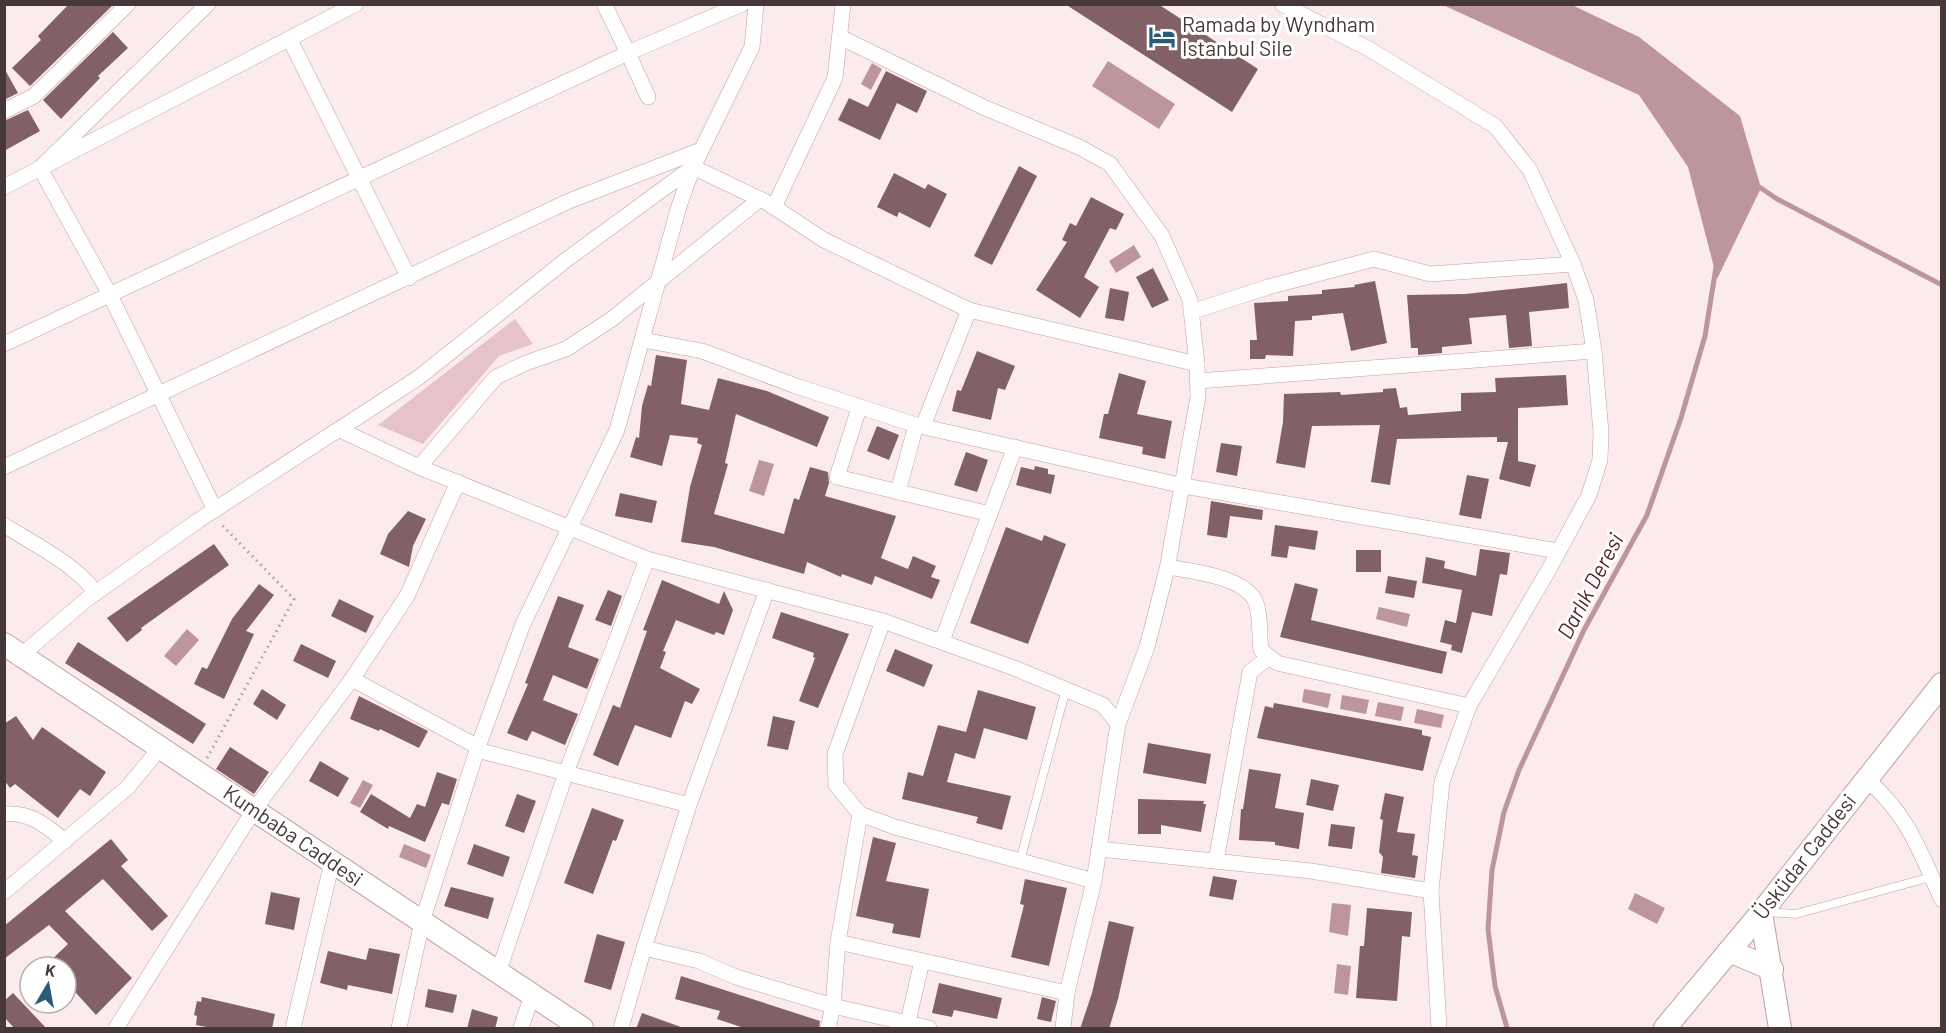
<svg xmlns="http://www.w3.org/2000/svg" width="1946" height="1033" viewBox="0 0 1946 1033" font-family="Barlow,sans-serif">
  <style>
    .green { fill: #e6c3c8 }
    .water { fill: #bc969b }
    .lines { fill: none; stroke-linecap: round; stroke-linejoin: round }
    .stream { stroke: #bc969b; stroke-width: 5 }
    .building { fill: #826166 }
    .lane-casing { stroke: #c29ea3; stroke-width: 9 }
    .street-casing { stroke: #c29ea3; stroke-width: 16 }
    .secondary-casing { stroke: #c29ea3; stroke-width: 24 }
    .path { stroke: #ac9d9f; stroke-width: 3; stroke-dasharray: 1.5 4.5; stroke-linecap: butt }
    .lane { stroke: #fff; stroke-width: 8 }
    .street { stroke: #fff; stroke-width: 15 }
    .secondary { stroke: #fff; stroke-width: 22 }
    .labels { text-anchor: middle; stroke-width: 6; stroke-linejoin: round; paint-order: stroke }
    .poi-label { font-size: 21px; fill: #463739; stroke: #fff; text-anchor: start }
    .street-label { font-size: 21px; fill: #463739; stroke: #fff }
    .water-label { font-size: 22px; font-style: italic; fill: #57242e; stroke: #fff }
  </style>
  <rect width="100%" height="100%" fill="#fbebed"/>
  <polygon class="green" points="515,319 533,344 499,356 423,444 378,425"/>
  <g class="water">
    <polygon points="1443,5 1572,5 1639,37 1740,116 1761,188 1717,279 1688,167 1639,95"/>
    <polygon points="1108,61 1175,104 1159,129 1092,86"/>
    <polygon points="872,63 882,69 871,90 861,84"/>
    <polygon points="1134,245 1141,257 1116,273 1109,261"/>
    <polygon points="759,460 774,464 764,496 749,491"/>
    <polygon points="1379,607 1410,614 1407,627 1376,619"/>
    <polygon points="187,629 199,640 176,666 164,656"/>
    <polygon points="1304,689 1331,694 1328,708 1302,702"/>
    <polygon points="1342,695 1369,700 1366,714 1340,709"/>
    <polygon points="1378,702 1404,707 1401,721 1375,716"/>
    <polygon points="1417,709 1444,715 1441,728 1414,723"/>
    <polygon points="363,780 373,785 360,808 350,803"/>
    <polygon points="404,844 431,855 426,868 399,857"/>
    <polygon points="1635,893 1665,908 1657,924 1628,909"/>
    <polygon points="1332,903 1351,905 1348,936 1329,932"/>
    <polygon points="1337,964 1351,966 1348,995 1334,993"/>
  </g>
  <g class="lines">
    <g class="stream">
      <polyline points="1755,184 1777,199 1942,285"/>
      <polyline points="1507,1028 1495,986 1488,929 1492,870 1504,812 1519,770 1584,630 1647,515 1681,418 1705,336 1716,267"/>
    </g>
  </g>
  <g class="building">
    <polygon points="69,4 114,4 30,86 12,68 41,40 38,36"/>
    <polygon points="1065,4 1158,4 1258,69 1232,112"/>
    <polygon points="113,32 128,48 98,76 100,78 61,119 43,100"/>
    <polygon points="4,68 18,93 4,100"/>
    <polygon points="886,71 927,91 917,113 897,103 880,140 838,120 849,98 868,107"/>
    <polygon points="28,110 40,131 4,151 4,121"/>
    <polygon points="1019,166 1037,176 992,265 974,256"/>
    <polygon points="894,173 925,189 928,184 947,194 930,228 899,212 897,217 877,207"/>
    <polygon points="1091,197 1124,214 1116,230 1110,228 1084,277 1099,287 1080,318 1036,290 1067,242 1062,240 1070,223 1076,226"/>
    <polygon points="1153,268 1169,300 1152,308 1136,277"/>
    <polygon points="1375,281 1387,343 1351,351 1343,313 1312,316 1312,320 1295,321 1293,356 1266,355 1265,359 1250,359 1250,340 1257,340 1254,303 1288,301 1288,296 1322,294 1322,290 1355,287 1354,285"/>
    <polygon points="1567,283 1569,308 1529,312 1532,346 1509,348 1506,315 1469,318 1472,344 1442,347 1442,353 1418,355 1418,348 1411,348 1407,295 1465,294"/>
    <polygon points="1110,288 1129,292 1124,321 1105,318"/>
    <polygon points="977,351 1015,366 1005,390 998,388 991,420 952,411 957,390 961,391"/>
    <polygon points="656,355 687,360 681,404 709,410 718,378 767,391 829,417 817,447 736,414 725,463 728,464 714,514 784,534 794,498 799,500 810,467 828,472 829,483 825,496 896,516 881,558 908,569 913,556 936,566 931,577 940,580 932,599 875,576 872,585 842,574 841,577 807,562 804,574 714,547 681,542 690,487 702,445 697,443 698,438 670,435 662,466 630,457 636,437 639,438 642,406 648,385 651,386"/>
    <polygon points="1119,373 1146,381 1137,414 1172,421 1165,459 1142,454 1143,447 1099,438 1104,414 1108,414"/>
    <polygon points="1566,375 1568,405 1518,408 1518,461 1536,465 1530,487 1499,479 1508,442 1497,442 1497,437 1397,439 1390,485 1371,482 1380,425 1312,426 1305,468 1276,463 1283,422 1284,394 1340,392 1341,395 1383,392 1383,389 1396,388 1400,408 1407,407 1408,415 1461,411 1461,393 1496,392 1495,378"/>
    <polygon points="877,426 899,435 889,460 867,451"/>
    <polygon points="1221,443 1242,446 1237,476 1216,472"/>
    <polygon points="966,452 988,460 977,492 954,485"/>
    <polygon points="1035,466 1048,469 1048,474 1055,475 1051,494 1016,485 1021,467 1034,470"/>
    <polygon points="1467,475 1489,479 1481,519 1459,515"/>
    <polygon points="620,493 657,501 652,523 615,516"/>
    <polygon points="1211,501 1263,510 1262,520 1230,516 1227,538 1207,535"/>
    <polygon points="408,511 426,519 413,546 409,567 380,554 388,534"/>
    <polygon points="1275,525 1318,531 1315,550 1289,546 1287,558 1271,556"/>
    <polygon points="1006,527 1042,541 1044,535 1066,544 1028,644 970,623"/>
    <polygon points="214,544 229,565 141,628 142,630 127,642 107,618"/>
    <polygon points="1480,549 1510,553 1507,575 1500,574 1492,616 1472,612 1462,653 1451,650 1452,645 1440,642 1445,620 1456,623 1462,590 1422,583 1426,557 1445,561 1444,568 1476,576"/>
    <rect x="1356" y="550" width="25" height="22"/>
    <polygon points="1388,576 1417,581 1414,598 1385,593"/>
    <polygon points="662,580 719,604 724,591 733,610 724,635 716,632 714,635 676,620 663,651 666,652 660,668 700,689 692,704 685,701 671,738 635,725 618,766 593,755 613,705 620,708 647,631 643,630"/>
    <polygon points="1295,583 1318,589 1311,620 1447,652 1442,674 1280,637"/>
    <polygon points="259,584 274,595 246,631 254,634 224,699 194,684 202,667 207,669 232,619"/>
    <polygon points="608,590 622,596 611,626 595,620"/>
    <polygon points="558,596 584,605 568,647 599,659 587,689 553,675 543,700 578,714 565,745 532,731 527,741 507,733 528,684 525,683"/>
    <polygon points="339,599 374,616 366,633 331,616"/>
    <polygon points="781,612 849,634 818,708 799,701 815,658 813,657 814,653 772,638"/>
    <polygon points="78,642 206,724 193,744 65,663"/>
    <polygon points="301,644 336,661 328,678 293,661"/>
    <polygon points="895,649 933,665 924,687 886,671"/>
    <polygon points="262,689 286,705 277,720 253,704"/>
    <polygon points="978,690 1036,707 1027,740 984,728 975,759 955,753 947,782 1011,796 1002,830 976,823 978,817 902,799 908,772 923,776 938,725 966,732"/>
    <polygon points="359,696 428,731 419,748 380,729 379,731 350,719"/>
    <polygon points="1274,703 1422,730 1422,735 1431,737 1423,771 1257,738 1265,706 1273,708"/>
    <polygon points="16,716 33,740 42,727 106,772 90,796 80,789 58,818 15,784 10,788 4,780 4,724"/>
    <polygon points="773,716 795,721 788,750 767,746"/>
    <polygon points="1148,743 1211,754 1206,784 1143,773"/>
    <polygon points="230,747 269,772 254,794 216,769"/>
    <polygon points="320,761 349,778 338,797 309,781"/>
    <polygon points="1249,769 1281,774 1275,808 1304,813 1299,849 1275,845 1275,842 1239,840 1241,809 1243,809"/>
    <polygon points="437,772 457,779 449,805 442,803 425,842 389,826 388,829 360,812 371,794 410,818 417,804 425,807"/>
    <polygon points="1311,779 1339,785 1333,811 1306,805"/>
    <polygon points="1385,793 1404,797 1397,832 1415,834 1412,855 1418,856 1415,878 1381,873 1383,857 1379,852 1383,820 1380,819"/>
    <polygon points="517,794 536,801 524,833 505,826"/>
    <polygon points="1138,799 1204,801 1203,804 1206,804 1201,832 1161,825 1161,834 1138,834"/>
    <polygon points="592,808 624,820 616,841 613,840 593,894 564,883"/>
    <polygon points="1331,824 1355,827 1352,849 1328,846"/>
    <polygon points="873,837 896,843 886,881 929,889 920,938 892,933 894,924 856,916"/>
    <polygon points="111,839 128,860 121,866 168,916 152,931 103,879 65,911 132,978 96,1015 66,982 66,967 44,967 68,944 49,925 4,959 4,926"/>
    <polygon points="474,844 510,857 503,877 467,864"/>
    <polygon points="1213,876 1237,880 1233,900 1209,896"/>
    <polygon points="1025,879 1067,888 1049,966 1011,957 1024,905 1020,904"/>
    <polygon points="451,887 494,898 488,919 444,906"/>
    <polygon points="271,892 300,898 294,930 265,924"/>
    <polygon points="1367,908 1412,912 1410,937 1402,936 1397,1001 1356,998 1360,946 1364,946"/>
    <polygon points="1109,921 1134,927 1118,999 1109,1029 1080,1029 1092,993"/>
    <polygon points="597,934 625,942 611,990 584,982"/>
    <polygon points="369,948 400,954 392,994 348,985 347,990 320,983 328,951 366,960"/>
    <polygon points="681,976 820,1021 819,1029 747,1029 717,1019 720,1011 675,999"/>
    <polygon points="939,983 1002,998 997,1019 954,1010 952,1017 932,1013"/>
    <polygon points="428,989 457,995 453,1013 425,1007"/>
    <polygon points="13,993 47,1029 15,1029 4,1017 4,1001"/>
    <polygon points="202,997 275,1014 272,1029 217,1029 196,1025 197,1016 194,1015 197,1001 201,1002"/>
    <polygon points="1042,997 1056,1001 1051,1022 1037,1019"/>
    <polygon points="472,1009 498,1017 495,1029 467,1029"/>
    <polygon points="642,1013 681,1027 680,1029 636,1029"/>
  </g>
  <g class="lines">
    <defs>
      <g id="lane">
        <polyline points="1020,861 1066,689"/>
        <polyline points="1767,912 1796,914 1931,877"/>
      </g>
      <g id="street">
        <polyline points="208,4 40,168 110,295 215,510"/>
        <polyline points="604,4 628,53 742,4"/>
        <polyline points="1282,4 1369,49 1495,126 1530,170 1573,264 1586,300 1594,351 1601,432 1600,460 1589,495 1548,571 1469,706 1442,782 1431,891 1439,1028"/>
        <polyline points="842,38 983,107 1079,147 1110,164 1162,236 1190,300 1197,364"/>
        <polyline points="290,40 409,278"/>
        <polyline points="4,111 34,96 128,4"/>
        <polyline points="4,187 356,4"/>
        <polyline points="774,207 835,78 843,4"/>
        <polyline points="1191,312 1268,287 1374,259 1430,274 1573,264"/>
        <polyline points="643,340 702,351 796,386 916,425 1184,486 1558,551"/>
        <polyline points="4,344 628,53 648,97"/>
        <polyline points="1198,381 1594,351"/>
        <polyline points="859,408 837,477 990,514"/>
        <polyline points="923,426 969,310"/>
        <polyline points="340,430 419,467 647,559 883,621 1014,668 1103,705 1118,724 1147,647 1167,569 1198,397 1197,364 969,310 824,240 766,202 693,167"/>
        <polyline points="4,467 569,201 701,150"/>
        <polyline points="419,467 496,377 526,363 566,349 612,319 760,199"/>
        <polyline points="898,492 916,425"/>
        <path d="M 4,525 C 36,546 73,562 96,593"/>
        <polyline points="647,559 566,773 689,805"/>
        <path d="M 1168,567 C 1191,571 1247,577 1256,603 C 1261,617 1259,635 1261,650 L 1277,663 L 1469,706"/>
        <polyline points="883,621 835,754 836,785 860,814 895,827 1094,881"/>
        <polyline points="942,641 1015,447"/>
        <polyline points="19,653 18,658 87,599 199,520 418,378 566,260 693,167"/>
        <polyline points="352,679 478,747"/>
        <polyline points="477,750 566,773 498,973"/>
        <path d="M 1866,779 C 1908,814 1920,852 1942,900"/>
        <path d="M 4,814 C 31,812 45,825 65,841"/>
        <polyline points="1099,849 1311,871 1431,891"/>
        <polyline points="1216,861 1250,672 1268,658"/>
        <polyline points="4,892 128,787 160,748"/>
        <polyline points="838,942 1067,993"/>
        <polyline points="644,948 689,805 767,590"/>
        <polyline points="908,1022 922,961"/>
        <polyline points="116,1028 254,810 352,679 407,596 458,482"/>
        <polyline points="293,1028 332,862"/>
        <polyline points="399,1028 422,922 478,747 523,624 617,430 679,206 693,167 752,47 756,4"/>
        <polyline points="521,1028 532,995"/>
        <polyline points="621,1028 644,948 699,961 736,977 833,1006 929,1028"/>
        <polyline points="828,1028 833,1006 838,942 860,814"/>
        <polyline points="1063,1028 1067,993 1094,881 1118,724"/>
      </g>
      <g id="secondary">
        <polyline points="4,644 582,1028"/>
        <polyline points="1761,913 1780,1028"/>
        <polyline points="1729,951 1772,969"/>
        <polyline points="1665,1028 1761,913 1942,684"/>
      </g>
    </defs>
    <use href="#lane" class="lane-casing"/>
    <use href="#street" class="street-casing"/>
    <use href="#secondary" class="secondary-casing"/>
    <polyline class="path" points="207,758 294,599 222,525"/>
    <use href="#lane" class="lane"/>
    <use href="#street" class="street"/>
    <use href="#secondary" class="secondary"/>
  </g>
  <defs>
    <symbol id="hotel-bare" viewBox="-9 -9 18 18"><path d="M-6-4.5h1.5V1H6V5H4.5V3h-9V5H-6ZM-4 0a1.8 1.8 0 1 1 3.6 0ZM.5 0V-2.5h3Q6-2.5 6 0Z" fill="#285c78" stroke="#fff" stroke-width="2.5" paint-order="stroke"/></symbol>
  </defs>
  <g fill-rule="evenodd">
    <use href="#hotel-bare" x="1143" y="18" width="38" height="38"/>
  </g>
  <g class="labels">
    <g class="poi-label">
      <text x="1182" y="32">Ramada by Wyndham<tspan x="1182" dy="24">Istanbul Sile</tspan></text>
    </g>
    <g class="street-label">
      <text transform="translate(293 836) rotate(34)" y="7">Kumbaba Caddesi</text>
      <text transform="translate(1805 857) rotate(-52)" y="7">Üsküdar Caddesi</text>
    </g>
    <g class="water-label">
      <text transform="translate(1590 586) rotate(-62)" y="8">Darlık Deresi</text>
    </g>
  </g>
  <rect width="1946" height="1033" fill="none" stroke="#463739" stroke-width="12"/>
  <g transform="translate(48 985) rotate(10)"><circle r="28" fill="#ffffff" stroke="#b5afb0" stroke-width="1.5"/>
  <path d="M0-4.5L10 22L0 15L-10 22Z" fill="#285c78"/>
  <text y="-9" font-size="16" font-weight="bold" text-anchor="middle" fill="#463739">K</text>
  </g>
</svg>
